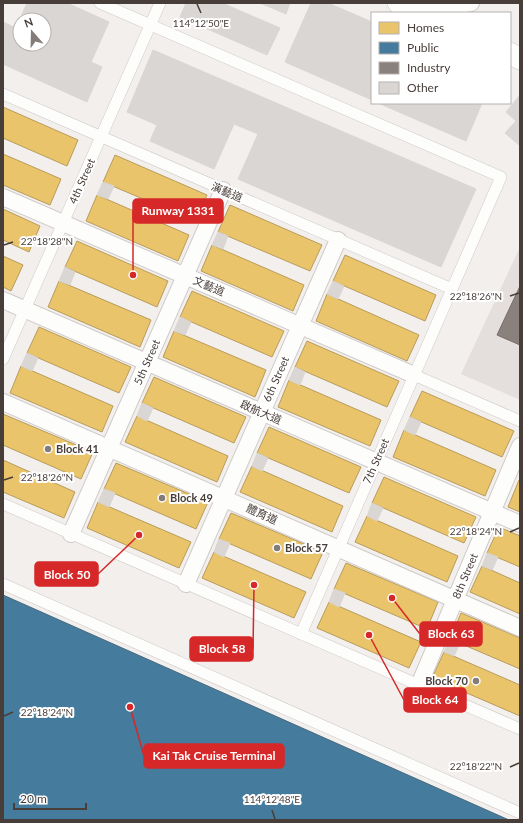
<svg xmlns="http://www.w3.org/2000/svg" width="523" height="823" viewBox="0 0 523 823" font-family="Lato,'Noto Sans TC',sans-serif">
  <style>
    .industrial { fill: #e4dfdd }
    .homes { fill: #e9c46a; stroke: #b99c5b }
    .public { fill: #457b9d; stroke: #46697f }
    .industry { fill: #8a817c; stroke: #766d68 }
    .building { fill: #dad6d4; stroke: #dad6d3; fill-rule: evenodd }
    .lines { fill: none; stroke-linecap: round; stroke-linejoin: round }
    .service-casing { stroke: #cfcbc9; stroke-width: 12 }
    .pedestrian-casing { stroke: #cfcbc9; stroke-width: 18 }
    .minor-casing { stroke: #cfcbc9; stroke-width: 22 }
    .service { stroke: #fdfdfc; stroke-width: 11 }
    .pedestrian { stroke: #fdfdfc; stroke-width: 16 }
    .minor { stroke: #fdfdfc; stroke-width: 21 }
    .ticks { fill: none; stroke: #483e39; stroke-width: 1.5 }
    .poi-dot { fill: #847c78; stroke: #fff; stroke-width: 1.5 }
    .labels { text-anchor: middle; stroke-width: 4; stroke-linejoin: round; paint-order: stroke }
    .street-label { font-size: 11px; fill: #483e39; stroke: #fff }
    .poi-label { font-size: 11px; font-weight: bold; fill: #483e39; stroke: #fff; text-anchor: start }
    .ticks-label { font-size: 10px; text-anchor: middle; fill: #483e39; stroke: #fff; stroke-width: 4; stroke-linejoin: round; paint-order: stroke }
    .leader { fill: none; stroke: #d62828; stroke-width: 1.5 }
    .callout-dot { fill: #d62828; stroke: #fff; stroke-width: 1.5 }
    .callout { fill: #d62828; stroke: #d62828; stroke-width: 1.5 }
    .callout-label { font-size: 12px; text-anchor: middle; font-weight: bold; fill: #fff }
  </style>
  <rect width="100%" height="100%" fill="#f2efed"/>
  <polygon class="industrial" points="520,247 520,400 461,374"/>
  <g class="homes">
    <polygon points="3,107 78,140 67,166 3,138"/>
    <polygon points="3,154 61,179 50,205 3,185"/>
    <polygon points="115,155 207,195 195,221 103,182"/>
    <polygon points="97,195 189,235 178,261 86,221"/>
    <polygon points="230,205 322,245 310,271 218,232"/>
    <polygon points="3,209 40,226 29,252 3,240"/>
    <polygon points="77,241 168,281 157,307 65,267"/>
    <polygon points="212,245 304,285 293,311 201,271"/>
    <polygon points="345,255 436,295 425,321 333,281"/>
    <polygon points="3,256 23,265 11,291 3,287"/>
    <polygon points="59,281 151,320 140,347 48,307"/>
    <polygon points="192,291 284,331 272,357 180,317"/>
    <polygon points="327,294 419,335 407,361 316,321"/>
    <polygon points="39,327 131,367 119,393 27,353"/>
    <polygon points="174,331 266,370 255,397 163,357"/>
    <polygon points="307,341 399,381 387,407 295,367"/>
    <polygon points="21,366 113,406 102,432 10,393"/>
    <polygon points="154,377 246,417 234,443 142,403"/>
    <polygon points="289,380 381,420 370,446 278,407"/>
    <polygon points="422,391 514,431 502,457 410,417"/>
    <polygon points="3,414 93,452 81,479 3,445"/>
    <polygon points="137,416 228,456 217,482 125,442"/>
    <polygon points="269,427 361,467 349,493 257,453"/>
    <polygon points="404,430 496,470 485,496 393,457"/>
    <polygon points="3,460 75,492 64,518 3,492"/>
    <polygon points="116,463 208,502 196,529 104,489"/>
    <polygon points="252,466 343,506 332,532 240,492"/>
    <polygon points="384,477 476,517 464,543 372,503"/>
    <polygon points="519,480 520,480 520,512 508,507"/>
    <polygon points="98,502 191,542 179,568 87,528"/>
    <polygon points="231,513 323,552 311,579 219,539"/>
    <polygon points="367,516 458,556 447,582 355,542"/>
    <polygon points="499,527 520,536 520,567 487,553"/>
    <polygon points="214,552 306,592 294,618 202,578"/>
    <polygon points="346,563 438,602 427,629 334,589"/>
    <polygon points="482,566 520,583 520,614 470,592"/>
    <polygon points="329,602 421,642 409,668 317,628"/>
    <polygon points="461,613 520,638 520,669 450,639"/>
    <polygon points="444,652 520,685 520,716 432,678"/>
  </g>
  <polygon class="public" points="3,595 509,820 3,820"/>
  <polygon class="industry" points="520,286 520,345 497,335"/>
  <g class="building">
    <path d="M 27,3 L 67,3 L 109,22 L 91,62 L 102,67 L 87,102 L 3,64 L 3,22 L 16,28 ZM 20,20 L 44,20 L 44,44 L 20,44 Z"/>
    <polygon points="186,3 222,3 280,28 267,55 180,17"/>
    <polygon points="260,3 290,3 286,14"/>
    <polygon points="311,3 328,3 372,22 372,100 285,62"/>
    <polygon points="153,50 476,189 441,267 238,179 258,134 234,124 214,169 150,141 157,125 127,112"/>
    <polygon points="520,95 520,146 505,133 516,121 506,112"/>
    <polygon points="378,103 482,103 466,141"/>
    <polygon points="103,182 114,186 108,199 97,195"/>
    <polygon points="218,232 228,236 223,249 212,245"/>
    <polygon points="65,267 75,272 70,285 59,281"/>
    <polygon points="333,281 344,286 338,299 327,294"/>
    <polygon points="180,317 191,322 185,335 174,331"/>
    <polygon points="27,353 38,358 32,371 21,366"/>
    <polygon points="295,367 305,372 300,385 289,380"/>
    <polygon points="142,403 153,408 147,421 137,416"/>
    <polygon points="410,417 421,422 415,435 404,430"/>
    <polygon points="257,453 268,458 262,471 252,466"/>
    <polygon points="104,489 115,493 109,507 98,502"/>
    <polygon points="372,503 383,508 377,521 367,516"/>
    <polygon points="219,539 230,543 224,557 214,552"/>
    <polygon points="487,553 498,557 492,570 482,566"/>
    <polygon points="334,589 345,593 339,607 329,602"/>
    <polygon points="450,639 460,643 454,656 444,652"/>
  </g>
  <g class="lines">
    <defs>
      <g id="service">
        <polyline points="100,3 501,177 301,634"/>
        <polyline points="3,94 452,289"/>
        <polyline points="3,359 160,3"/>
        <polyline points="414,375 520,421"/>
        <polyline points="3,504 520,729"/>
        <polyline points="3,584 520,813"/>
      </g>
      <g id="pedestrian">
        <polyline points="420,13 471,3"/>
        <polyline points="3,197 414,375"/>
        <polyline points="3,300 520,524"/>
        <polyline points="3,402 520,628"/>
        <polyline points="71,534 223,190"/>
        <polyline points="186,584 338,240"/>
        <polyline points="419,685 520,446"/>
      </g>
      <g id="minor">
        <polyline points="398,3 421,13"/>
        <polyline points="510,53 520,59"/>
      </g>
    </defs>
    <use href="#service" class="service-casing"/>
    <use href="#pedestrian" class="pedestrian-casing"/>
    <use href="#minor" class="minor-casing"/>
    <use href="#service" class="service"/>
    <use href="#pedestrian" class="pedestrian"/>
    <use href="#minor" class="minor"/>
  </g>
  <path class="ticks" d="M 197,4 L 201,13M 4,245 L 13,242M 510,296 L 519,293M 4,480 L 13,477M 510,532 L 519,528M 4,716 L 13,712M 510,767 L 519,763M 272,810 L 275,819"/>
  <g class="poi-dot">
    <circle cx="48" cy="449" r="4"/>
    <circle cx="162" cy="498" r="4"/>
    <circle cx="277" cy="548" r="4"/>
    <circle cx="476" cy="681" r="4"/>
  </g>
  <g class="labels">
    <g class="street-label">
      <text transform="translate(82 181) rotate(-66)" y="4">4th Street</text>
      <text transform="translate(227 192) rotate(23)" y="4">演藝道</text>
      <text transform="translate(209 286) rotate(23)" y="4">文藝道</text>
      <text transform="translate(147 362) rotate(-66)" y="4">5th Street</text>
      <text transform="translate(276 379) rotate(-66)" y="4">6th Street</text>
      <text transform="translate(261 412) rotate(23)" y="4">啟航大道</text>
      <text transform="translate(376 461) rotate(-66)" y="4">7th Street</text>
      <text transform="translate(262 514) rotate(24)" y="4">體育道</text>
      <text transform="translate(465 576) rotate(-67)" y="4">8th Street</text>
    </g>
    <g class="poi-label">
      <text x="56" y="453">Block 41</text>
      <text x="170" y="502">Block 49</text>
      <text x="285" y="552">Block 57</text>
      <text x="468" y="685" text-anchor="end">Block 70</text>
    </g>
  </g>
  <g class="ticks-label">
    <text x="201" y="27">114°12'50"E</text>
    <text x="47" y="245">22°18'28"N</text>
    <text x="476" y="300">22°18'26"N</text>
    <text x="47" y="481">22°18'26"N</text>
    <text x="476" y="535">22°18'24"N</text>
    <text x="47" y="716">22°18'24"N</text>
    <text x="476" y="770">22°18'22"N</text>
    <text x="272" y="803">114°12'48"E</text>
  </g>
  <path class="leader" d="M133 275L133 211M139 535L98 574M392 598L420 634M254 585L253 649M369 635L404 700M130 707L144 756"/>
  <g class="callout-dot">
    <circle cx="133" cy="275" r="4"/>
    <circle cx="139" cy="535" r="4"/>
    <circle cx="392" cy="598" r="4"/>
    <circle cx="254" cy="585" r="4"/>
    <circle cx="369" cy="635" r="4"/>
    <circle cx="130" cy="707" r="4"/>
  </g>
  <g class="callout">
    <rect x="133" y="199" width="90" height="24" rx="4"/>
    <rect x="35" y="562" width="63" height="24" rx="4"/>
    <rect x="420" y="622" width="62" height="24" rx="4"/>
    <rect x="190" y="637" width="63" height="24" rx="4"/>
    <rect x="404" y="688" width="62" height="24" rx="4"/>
    <rect x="144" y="744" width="140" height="24" rx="4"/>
  </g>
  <g class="callout-label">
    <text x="178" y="215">Runway 1331</text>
    <text x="67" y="579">Block 50</text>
    <text x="451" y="638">Block 63</text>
    <text x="222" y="653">Block 58</text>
    <text x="435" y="704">Block 64</text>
    <text x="214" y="760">Kai Tak Cruise Terminal</text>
  </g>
  <rect width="523" height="823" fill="none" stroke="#483e39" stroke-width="8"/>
  <rect x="371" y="12" width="140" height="92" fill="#ffffff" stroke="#b6b2b0"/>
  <rect x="379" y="22" width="20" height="12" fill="#e9c46a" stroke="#b6b2b0"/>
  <text x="407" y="32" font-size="12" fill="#483e39">Homes</text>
  <rect x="379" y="42" width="20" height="12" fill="#457b9d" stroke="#b6b2b0"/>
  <text x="407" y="52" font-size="12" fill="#483e39">Public</text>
  <rect x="379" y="62" width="20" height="12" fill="#8a817c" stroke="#b6b2b0"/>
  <text x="407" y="72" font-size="12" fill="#483e39">Industry</text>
  <rect x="379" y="82" width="20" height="12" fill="#dad6d4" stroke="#b6b2b0"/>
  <text x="407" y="92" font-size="12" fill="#483e39">Other</text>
  <g transform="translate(32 32) rotate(340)"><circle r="19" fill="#ffffff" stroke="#b6b2b0"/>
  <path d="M0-3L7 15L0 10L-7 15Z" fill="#847c78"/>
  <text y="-6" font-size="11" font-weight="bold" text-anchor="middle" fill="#483e39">N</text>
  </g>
  <path d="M14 803v6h72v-6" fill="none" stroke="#483e39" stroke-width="2"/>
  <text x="20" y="803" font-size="12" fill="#483e39" stroke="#ffffff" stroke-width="3" paint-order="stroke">20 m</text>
</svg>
